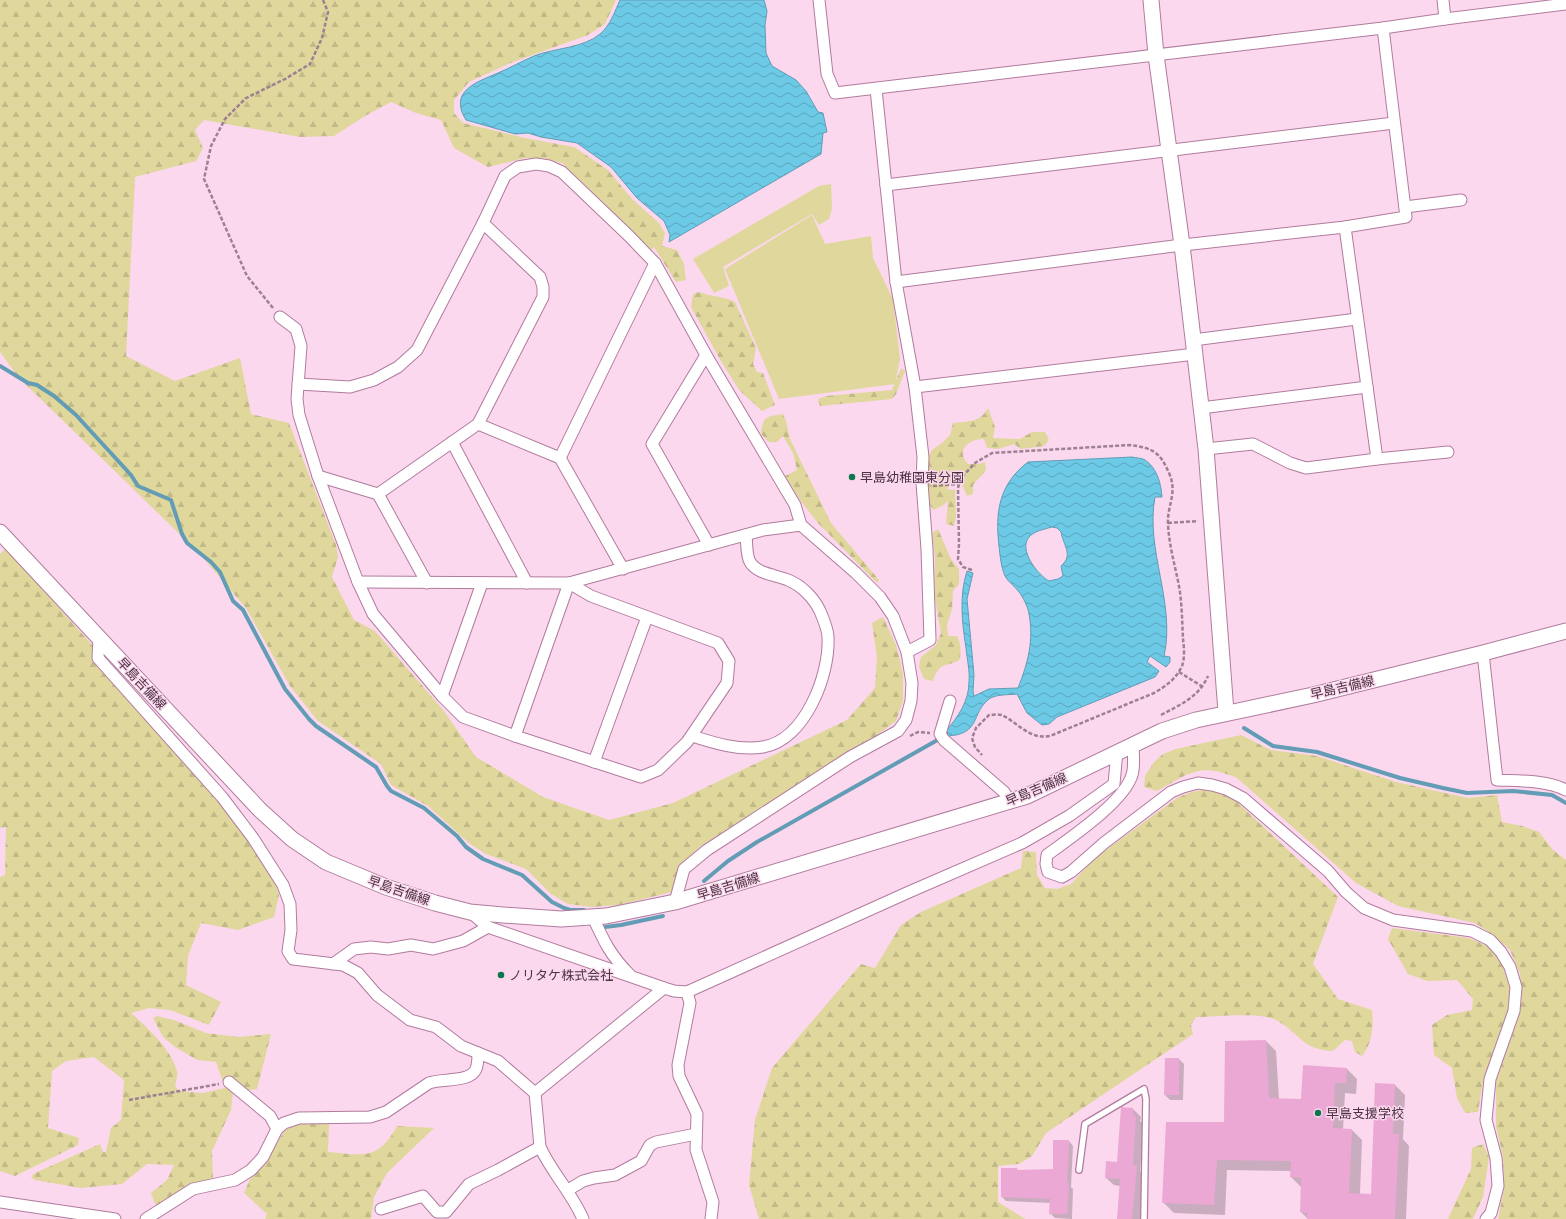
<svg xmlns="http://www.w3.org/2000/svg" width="1566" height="1219" viewBox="0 0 1566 1219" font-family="Lato,'Noto Sans JP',sans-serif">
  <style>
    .grass { fill: #e0d79c }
    .forest { fill: url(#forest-firs) }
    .water { fill: url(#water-waves); stroke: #629cb5; fill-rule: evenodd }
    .shadow { fill: #0003 }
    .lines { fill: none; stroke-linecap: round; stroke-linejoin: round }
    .stream { stroke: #629cb5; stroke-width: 4 }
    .building { fill: #eca8d4 }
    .lane-casing { stroke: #b17b9e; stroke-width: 8 }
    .street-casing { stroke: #b17b9e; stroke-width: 13 }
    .secondary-casing { stroke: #b17b9e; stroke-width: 17 }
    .path { stroke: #9d8092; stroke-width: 2.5; stroke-dasharray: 4 2; stroke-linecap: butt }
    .lane { stroke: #fff; stroke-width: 5.5 }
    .street { stroke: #fff; stroke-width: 11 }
    .secondary { stroke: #fff; stroke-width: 15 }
    .poi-dot { fill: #0e764e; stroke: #fcd8ee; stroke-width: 1.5 }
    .labels { text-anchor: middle; stroke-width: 3; stroke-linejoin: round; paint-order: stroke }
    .poi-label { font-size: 13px; fill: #493241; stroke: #fcd8ee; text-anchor: start }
    .street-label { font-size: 13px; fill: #493241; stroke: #fcd8ee }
  </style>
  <defs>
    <pattern id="forest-firs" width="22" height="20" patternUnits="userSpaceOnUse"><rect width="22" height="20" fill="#e0d79c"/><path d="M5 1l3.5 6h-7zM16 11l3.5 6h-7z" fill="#c2b988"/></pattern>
    <pattern id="water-waves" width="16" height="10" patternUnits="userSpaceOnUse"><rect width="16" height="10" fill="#6ccae7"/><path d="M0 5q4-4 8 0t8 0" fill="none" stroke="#5ba5bd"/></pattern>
  </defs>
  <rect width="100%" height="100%" fill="#fcd8ee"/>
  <g class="grass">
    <polygon points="831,184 832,209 829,219 819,225 812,214 723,267 729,286 714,293 693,259 819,186"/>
    <polygon points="812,215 825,244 871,236 873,258 893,299 900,359 895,384 779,399 725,269"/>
  </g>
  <g class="forest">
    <polygon points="0,0 616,0 605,24 588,35 513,62 469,82 454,100 454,113 463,123 525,138 574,147 608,170 632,199 659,223 665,233 662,246 677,250 684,264 686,280 676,282 654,247 649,252 606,205 562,163 544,158 525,158 488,167 454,148 441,120 416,113 391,102 365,116 334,136 300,137 204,120 195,130 203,148 196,161 135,177 126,356 175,381 240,358 251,414 289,423 336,545 338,557 332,577 354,620 375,631 444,711 476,757 543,797 609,820 673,803 847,720 875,688 877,657 872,623 883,617 896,645 903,673 903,701 896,721 873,738 701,846 678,867 672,892 618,905 592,907 568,904 551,894 526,869 486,854 470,844 428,806 391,785 381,764 318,721 290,686 246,608 198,552 19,378 0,352"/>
    <path d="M 699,292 C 711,297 724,296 735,302 L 756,348 L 753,364 L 757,372 L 763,373 L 775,405 L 762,411 L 740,391 L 722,363 L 691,307 L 693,294 Z"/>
    <polygon points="901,368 905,371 896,394 892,399 820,406 818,399 826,396 892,390"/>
    <path d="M 988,408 L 995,427 L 993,438 L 1020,439 L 1032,432 L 1045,432 L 1049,440 L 1044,446 L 1021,449 L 1014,444 L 998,449 L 987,448 L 984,439 C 969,439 955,450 968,464 L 979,464 L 985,462 L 986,470 L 973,485 L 973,494 L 967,496 L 959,478 L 952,479 L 947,489 L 952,490 L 955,489 L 956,516 L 954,526 L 946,524 L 948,501 L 942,506 L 933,510 L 928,502 L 927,459 L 932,450 L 942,443 L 950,435 L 953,423 C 968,421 980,423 988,408 Z"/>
    <path d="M 783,414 L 786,421 L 790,439 L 831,523 L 879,580 L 877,583 L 817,522 L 800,500 L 785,476 L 797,470 L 793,453 L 783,436 L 777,442 L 769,442 L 761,434 C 763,415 767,417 783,414 Z"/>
    <path d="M 938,529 L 951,559 L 959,569 L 959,584 L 953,591 L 952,609 L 947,625 L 948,636 L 957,636 C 961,644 961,650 960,659 C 947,669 940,659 933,681 L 924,679 L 919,667 L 921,657 L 936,645 L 941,633 L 934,593 L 935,558 L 932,533 Z"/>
    <path d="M 6,548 L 92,645 L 93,661 L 225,809 L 249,840 L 275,882 L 279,895 L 274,917 L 238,930 L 201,923 L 188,956 L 186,985 L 221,1002 L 209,1025 L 170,1010 L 149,1008 L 131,1013 C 147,1027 171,1049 177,1071 C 178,1075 176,1082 175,1086 L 179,1091 L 202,1093 L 225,1088 L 216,1062 L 197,1060 L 175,1047 L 163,1037 L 153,1018 L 157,1016 L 174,1020 L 206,1033 L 238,1037 L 271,1034 L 257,1089 L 233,1092 L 231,1110 L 212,1151 L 213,1178 L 182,1189 L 158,1206 L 155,1204 L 151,1193 L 167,1180 L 174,1165 L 147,1164 L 122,1184 L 81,1188 L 35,1180 L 31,1177 L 35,1173 L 100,1144 L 103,1152 L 106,1152 L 111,1128 L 121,1120 L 124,1080 L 94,1057 L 66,1061 L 52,1071 L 48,1128 L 79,1138 L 78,1145 L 15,1176 L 0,1171 L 0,877 L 5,875 L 6,827 L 0,828 L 0,554 Z"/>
    <path d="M 1241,735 L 1271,750 L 1317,756 L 1396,782 L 1468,798 L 1497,795 L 1502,822 L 1522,826 L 1539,832 L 1553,850 L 1566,860 L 1566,1219 L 1498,1219 L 1504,1189 L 1503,1157 L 1496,1126 L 1496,1082 L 1519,1015 L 1522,995 L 1520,974 L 1510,950 L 1492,934 L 1475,923 L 1398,906 L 1356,883 L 1237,778 C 1199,762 1190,773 1157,791 L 1144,787 L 1145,776 L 1154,762 L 1163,754 L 1176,749 Z"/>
    <path d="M 1204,790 L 1218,792 L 1236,801 L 1338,897 L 1313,964 L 1338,999 L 1372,1010 C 1374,1026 1372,1043 1362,1056 L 1355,1052 L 1352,1041 L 1345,1040 L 1333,1051 C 1303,1050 1301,1035 1278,1021 C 1262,1011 1216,1017 1196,1017 L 1191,1025 L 1193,1034 L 1046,1133 L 1032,1156 L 1019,1164 L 998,1166 L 998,1202 L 1025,1219 L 759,1219 L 749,1185 L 755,1120 L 772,1068 L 861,964 L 875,968 L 901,925 L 921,912 L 1021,868 L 1023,851 L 1036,852 L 1037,875 L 1045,888 L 1057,889 L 1071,884 L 1095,858 L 1177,798 L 1191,792 Z"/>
    <polygon points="1392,928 1469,938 1490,947 1502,964 1510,989 1508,1012 1483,1081 1478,1112 1465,1113 1457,1098 1452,1068 1434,1055 1432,1025 1447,1015 1472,1010 1473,999 1457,980 1427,981 1408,974 1388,939"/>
    <path d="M 299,1123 L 329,1123 L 328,1152 C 363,1155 378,1161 397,1126 L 434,1128 L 387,1173 L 374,1197 L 371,1219 L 265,1219 L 267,1214 L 244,1193 L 250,1179 L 267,1159 L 285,1130 Z"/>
    <polygon points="1483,1144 1489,1157 1483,1197 1473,1219 1448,1219 1471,1169 1472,1148"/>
  </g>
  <g class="water">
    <path d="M 620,0 L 764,0 L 767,11 L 765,25 L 766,53 L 772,66 L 796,80 L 806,91 L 818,112 L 823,113 L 827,132 L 823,133 L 821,154 L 669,242 L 670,235 L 664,221 L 637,198 L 611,167 L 577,143 L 541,137 L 528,133 L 515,134 L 466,120 C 448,91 477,82 498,73 C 510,68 522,61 534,56 C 554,48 584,48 600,34 C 610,26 615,11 620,0 Z"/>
    <path d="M 1132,457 C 1136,458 1142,458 1145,460 C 1157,468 1161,483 1162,497 L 1155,497 C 1145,550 1176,603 1164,656 L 1170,657 L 1170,662 L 1166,667 L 1150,656 L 1147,662 L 1159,671 L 1155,677 L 1057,717 L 1049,724 L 1042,725 L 1027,713 L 1017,694 C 1009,695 996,694 989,699 C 971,713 981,734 948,736 L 946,731 C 958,717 969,701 969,682 C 970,671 967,659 966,648 C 962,622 959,596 967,571 L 973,573 L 967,599 L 974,675 L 973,691 L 974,696 L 989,689 L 1018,688 C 1028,663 1034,640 1029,614 C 1028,607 1023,597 1019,592 C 1015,586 1008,582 1005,576 C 1001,567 1000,555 999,546 C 995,512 999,484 1028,462 ZM 1052,527 L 1057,528 L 1061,532 C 1063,545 1074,555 1061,566 L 1063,576 L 1058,579 L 1049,581 C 1038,575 1018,550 1029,537 C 1034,531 1045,529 1052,527 Z"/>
  </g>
  <g class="shadow">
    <polygon points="1266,1041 1276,1051 1279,1099 1302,1100 1347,1069 1357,1079 1356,1094 1345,1093 1343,1130 1352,1130 1362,1140 1360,1194 1372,1195 1395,1085 1405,1095 1403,1139 1409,1146 1406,1219 1308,1219 1301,1212 1301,1187 1291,1177 1291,1171 1227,1170 1225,1215 1174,1213 1163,1202 1225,1123"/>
    <polygon points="1179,1059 1184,1064 1183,1100 1170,1100 1165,1095"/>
    <polygon points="1133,1109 1141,1117 1140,1121 1144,1124 1140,1171 1144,1174 1140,1219 1118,1219 1120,1186 1114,1185 1106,1178 1118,1163"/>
    <polygon points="1069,1141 1073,1146 1071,1187 1073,1189 1072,1219 1055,1218 1050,1213 1051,1203 1006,1201 1002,1197 1002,1169 1017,1169 1019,1171 1054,1170"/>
  </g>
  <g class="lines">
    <g class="stream">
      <polyline points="0,366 28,383 37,385 54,396 76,415 131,475 138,486 171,500 182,534 187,543 211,562 220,572 233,601 243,610 285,689 309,719 316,726 376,767 387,786 391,791 424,808 457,836 466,847 483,859 522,875 552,902 564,908 570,910 584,910"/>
      <polyline points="1244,728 1273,746 1317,752 1400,778 1443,788 1467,793 1513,791 1552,795 1566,803"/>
      <polyline points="704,881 728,861 757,842 941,738"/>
      <polyline points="605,927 621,925 663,916"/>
    </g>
  </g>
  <g class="building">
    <polygon points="1266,1040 1269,1098 1301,1099 1303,1065 1347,1068 1346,1083 1335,1083 1333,1128 1352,1129 1349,1193 1371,1194 1375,1083 1395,1084 1393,1134 1399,1134 1395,1219 1307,1219 1307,1213 1300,1212 1301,1178 1290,1177 1291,1161 1217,1160 1214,1205 1162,1203 1166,1122 1224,1122 1225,1041"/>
    <polygon points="1165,1058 1179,1058 1179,1095 1164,1095"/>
    <polygon points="1121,1107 1133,1108 1133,1115 1136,1116 1133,1165 1137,1166 1132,1219 1117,1219 1120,1179 1105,1178 1106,1161 1117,1162"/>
    <polygon points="1053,1140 1069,1140 1067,1183 1069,1183 1067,1214 1049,1214 1050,1199 1001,1197 1001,1168 1017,1168 1017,1170 1053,1169"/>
  </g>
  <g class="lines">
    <defs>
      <polyline id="lane" points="1079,1170 1085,1124 1144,1089 1146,1099 1144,1219"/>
      <g id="street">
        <polyline points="819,0 827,74 835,93 1383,28 1445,19 1566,4"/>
        <polyline points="1443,0 1445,19"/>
        <polyline points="876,89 896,282 915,387 923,457 922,483 927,549 930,640 907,652"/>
        <polyline points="886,185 1394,123"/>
        <polyline points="1405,207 1461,200"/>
        <polyline points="896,282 1174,246 1345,227 1406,217 1383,28"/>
        <polyline points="280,317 296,329 301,346 297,399 299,415 318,476 358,582 373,614 442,696 463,717 515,736 641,777 658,770 687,742 727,683 729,661 718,643 591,596 569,583"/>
        <polyline points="1193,340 1357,319"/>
        <polyline points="706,355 652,444 709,545"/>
        <polyline points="298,384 350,387 374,380 398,367 417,350 483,223 505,176 518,167 536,164 549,166 562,172 629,236 655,263 706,355 795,505 801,525 856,573 880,597 893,616 907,652 912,683 911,701 906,720 898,731 850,757 707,850 684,869 675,902"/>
        <polyline points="915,387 1195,354"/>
        <polyline points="1201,408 1367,387"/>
        <polyline points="478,424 560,458 623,569"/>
        <polyline points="452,442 527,583"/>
        <polyline points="1206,449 1253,444 1290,463 1306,468 1377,459 1345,227"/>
        <polyline points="560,458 655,263"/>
        <polyline points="1377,459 1448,452"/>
        <polyline points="318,476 378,494 478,424 543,297 543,287 540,277 483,223"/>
        <polyline points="378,494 427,583"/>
        <polyline points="358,582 569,583 763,530 801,525"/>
        <polyline points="99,638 98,658 222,797 253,838 283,885 290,904 291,930 288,951 293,959 343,965 358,973 377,995 410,1020 436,1027 461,1046 498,1061 535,1093 664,988"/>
        <path d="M 1483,653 L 1497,780 C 1520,781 1546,780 1566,790"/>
        <polyline points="442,696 482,583"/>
        <polyline points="950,701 940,734 944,740 1004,792 1010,801"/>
        <polyline points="515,736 569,583"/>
        <path d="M 692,736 C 714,743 739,751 763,747 C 805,740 830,675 828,637 C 828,630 823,618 820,611 C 814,598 801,585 788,580 C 776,575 757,574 750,562 C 746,555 747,543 746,535"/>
        <path d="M 1133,744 C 1133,753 1135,766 1132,775 C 1124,802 1070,838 1047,855 L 1046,864 L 1048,872 L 1062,877 L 1071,872 L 1104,843 L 1171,792 L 1183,787 L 1198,783 L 1212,785 L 1226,789 L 1243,798 L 1328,871 L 1346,892 L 1364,908 L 1393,920 L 1472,931 L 1490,940 L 1501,952 L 1510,967 L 1516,987 L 1514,1011 L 1490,1079 L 1486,1120 L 1496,1158 L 1498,1186 L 1491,1213 L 1486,1219"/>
        <polyline points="594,762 647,617"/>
        <polyline points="470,912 488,927 664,988 674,991 687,992 909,892 1022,843 1069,816 1114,784 1117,751"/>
        <path d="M 593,917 C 604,942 611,956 630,975"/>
        <polyline points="333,964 354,949 371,947 388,949 411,945 433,949 463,941 488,927"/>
        <polyline points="687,992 690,1003 678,1065 679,1076 697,1114 696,1150 713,1202 711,1219"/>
        <polyline points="229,1082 270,1116 277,1129"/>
        <path d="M 540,1147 C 552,1173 572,1193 583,1219"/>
        <polyline points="568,1190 583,1181 594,1178 615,1175 641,1161 650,1145 656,1142 696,1134"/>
        <polyline points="0,1202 115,1219"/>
        <polyline points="381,1209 423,1196 437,1212 446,1212 469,1184 498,1170 540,1147 535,1093"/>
        <path d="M 146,1219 L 193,1189 L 235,1180 L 251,1170 L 263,1157 L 277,1129 L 284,1123 L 299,1118 L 370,1117 L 386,1112 L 429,1083 C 442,1078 470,1083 476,1069 C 478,1064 478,1058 478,1053"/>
      </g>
      <g id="secondary">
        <polyline points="1151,0 1156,55 1182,245 1206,449 1226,712"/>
        <polyline points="0,532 260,810 292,839 326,862 386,887 435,903 470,912 503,915 561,919 606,916 675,902 1027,796 1162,731 1196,720 1313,695 1483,653 1566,631"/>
      </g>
    </defs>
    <use href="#lane" class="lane-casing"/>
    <use href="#street" class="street-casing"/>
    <use href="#secondary" class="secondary-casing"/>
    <g class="path">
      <polyline points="273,308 247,276 204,179 211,146 225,119 246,98 285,79 310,64 322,38 328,12 323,0"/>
      <polyline points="933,486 959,484"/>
      <polyline points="1168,523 1198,521"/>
      <path d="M 972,570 L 963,567 L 958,559 L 959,544 L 958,488 L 961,478 L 975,463 L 992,453 L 1130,445 C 1153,448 1160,452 1169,473 C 1178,493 1167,505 1168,524 C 1169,544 1174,562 1178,581 C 1182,599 1182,620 1183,639 C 1184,647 1185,658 1182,666 C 1176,679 1166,686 1154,693 L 1050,736 C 1030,740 1018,723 1002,715 C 998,714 993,715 989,715 L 976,728 L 972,738 L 975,747 L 982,755"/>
      <polyline points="1179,672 1203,687"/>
      <path d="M 1161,715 C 1181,704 1198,698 1208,676"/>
      <polyline points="910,736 918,732 930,733"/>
      <polyline points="129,1100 219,1084"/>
    </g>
    <use href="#lane" class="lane"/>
    <use href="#street" class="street"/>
    <use href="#secondary" class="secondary"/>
  </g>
  <g class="poi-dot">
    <circle cx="852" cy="477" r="4"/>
    <circle cx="501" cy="975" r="4"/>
    <circle cx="1318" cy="1113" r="4"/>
  </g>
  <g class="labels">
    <g class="poi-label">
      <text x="860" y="482">早島幼稚園東分園</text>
      <text x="509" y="980">ノリタケ株式会社</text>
      <text x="1326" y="1118">早島支援学校</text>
    </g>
    <g class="street-label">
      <text transform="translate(142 683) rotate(47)" y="5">早島吉備線</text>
      <text transform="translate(1342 687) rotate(-13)" y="5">早島吉備線</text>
      <text transform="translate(1036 789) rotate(-23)" y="5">早島吉備線</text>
      <text transform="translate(728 886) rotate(-17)" y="5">早島吉備線</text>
      <text transform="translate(399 890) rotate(19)" y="5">早島吉備線</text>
    </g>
  </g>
</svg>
